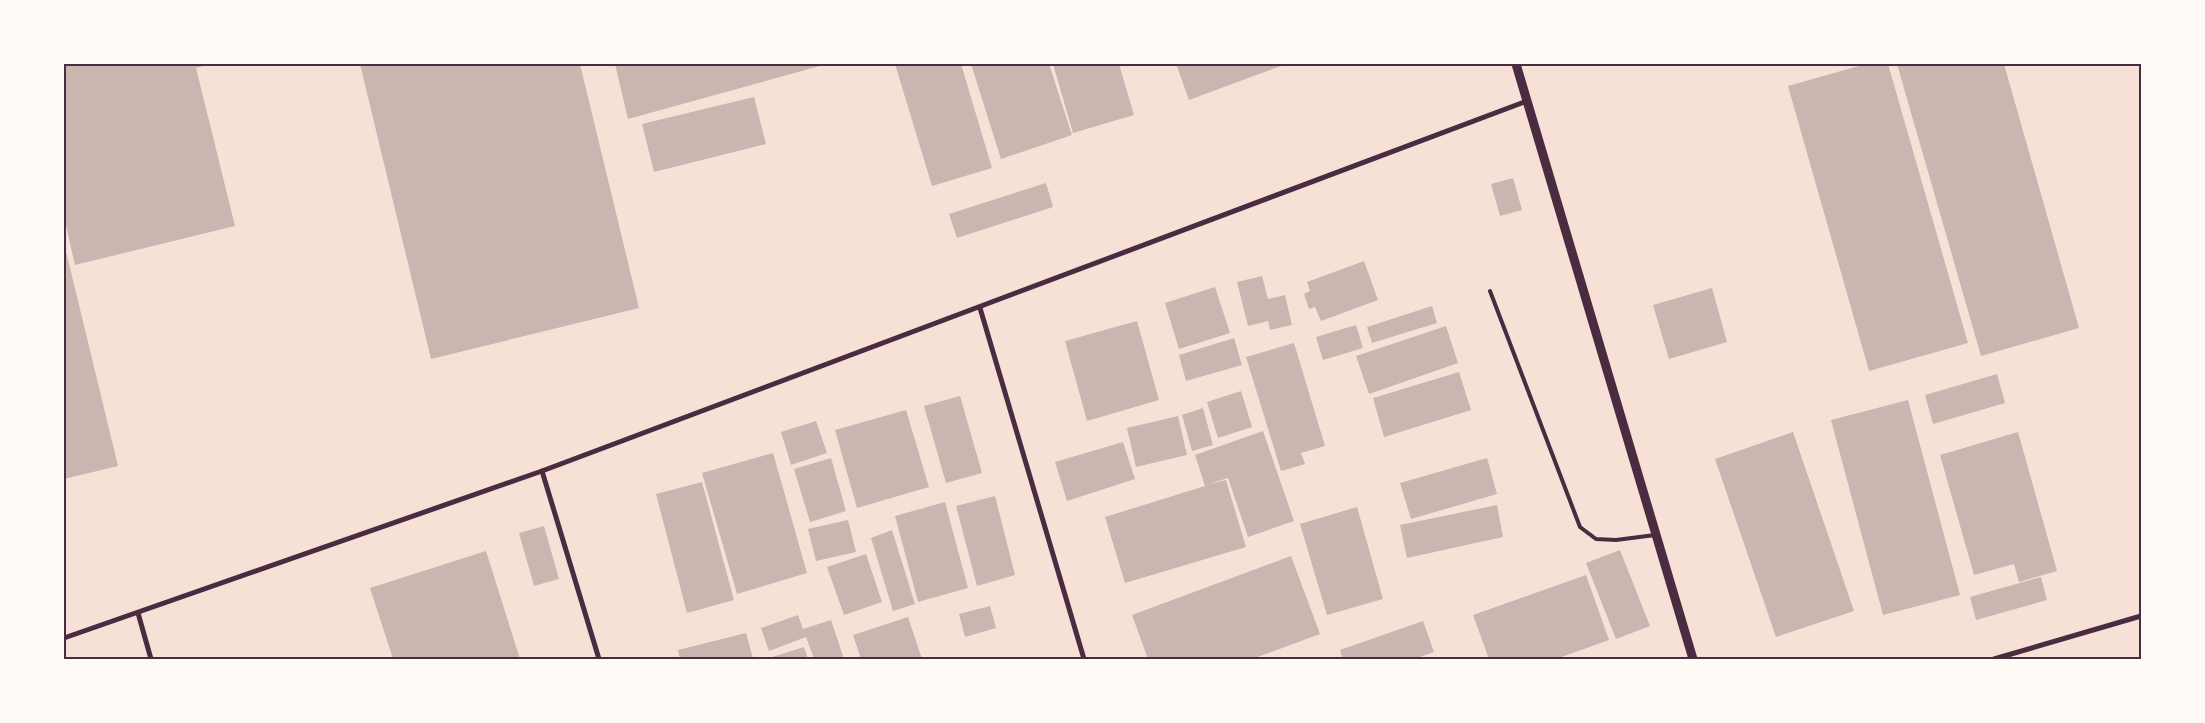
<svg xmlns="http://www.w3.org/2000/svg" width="2205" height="723" viewBox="0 0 2205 723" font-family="Literata,serif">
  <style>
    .building { fill: #ccb4b1 }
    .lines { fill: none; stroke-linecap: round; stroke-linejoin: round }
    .service { stroke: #4a2c40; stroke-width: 4 }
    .minor { stroke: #4a2c40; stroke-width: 5 }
    .tertiary { stroke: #4a2c40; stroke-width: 9 }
    .neatline { fill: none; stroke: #4a2c40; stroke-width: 2 }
  </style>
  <rect width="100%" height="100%" fill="#f7e1d7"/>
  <g class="building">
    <polygon points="64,64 210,64 196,68 235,226 75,265 64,217"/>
    <polygon points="360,64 580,64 639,308 431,359"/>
    <polygon points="615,64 827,64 628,119"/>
    <polygon points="895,64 961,64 992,168 932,186"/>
    <polygon points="971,64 1049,64 1072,135 1001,159"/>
    <polygon points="1053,64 1119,64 1134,115 1073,133"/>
    <polygon points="1176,64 1286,64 1189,100"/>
    <polygon points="1866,64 1888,64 1968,343 1869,371 1788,86"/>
    <polygon points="1897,64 2004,64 2079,328 1981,356"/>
    <polygon points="754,97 766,144 654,172 642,124"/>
    <polygon points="1513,178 1522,210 1500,216 1491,184"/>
    <polygon points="1046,183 1053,207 957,238 949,214"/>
    <polygon points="64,243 118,466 64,479"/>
    <polygon points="1364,261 1378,300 1321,321 1315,307 1309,309 1304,294 1310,291 1307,282"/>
    <polygon points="1262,276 1268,299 1285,295 1292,325 1270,330 1268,321 1248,326 1237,282"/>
    <polygon points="1215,287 1230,333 1179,349 1165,303"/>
    <polygon points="1712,288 1727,342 1669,359 1653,305"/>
    <polygon points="1432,306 1437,323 1372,343 1367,327"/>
    <polygon points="1137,321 1159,400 1087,421 1065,341"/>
    <polygon points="1356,325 1363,348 1323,360 1316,337"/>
    <polygon points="1446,326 1458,363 1369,394 1356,356"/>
    <polygon points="1234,338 1242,365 1186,381 1179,355"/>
    <polygon points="1294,343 1325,446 1301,453 1305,464 1281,471 1246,357"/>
    <polygon points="1459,372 1471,410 1384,437 1373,398"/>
    <polygon points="1997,374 2005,403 1933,424 1925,395"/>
    <polygon points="1241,391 1252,427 1218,438 1207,402"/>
    <polygon points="960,396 982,473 946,483 924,406"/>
    <polygon points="1908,400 1960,595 1883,615 1831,420"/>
    <polygon points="1203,408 1213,445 1192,451 1182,415"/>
    <polygon points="906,410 929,487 857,508 835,430"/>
    <polygon points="1178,416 1187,455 1136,467 1127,428"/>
    <polygon points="816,421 827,453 791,465 781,432"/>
    <polygon points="1263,431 1294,521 1248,537 1228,478 1209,484 1226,480 1246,547 1125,583 1105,517 1205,486 1195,455"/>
    <polygon points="1793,432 1854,611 1776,637 1715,459"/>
    <polygon points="2018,432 2057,571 2019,582 2014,564 1974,575 1940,455"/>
    <polygon points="1123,442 1135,479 1067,501 1055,462"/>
    <polygon points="773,453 807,573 737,594 702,473"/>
    <polygon points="831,458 846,511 810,522 794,469"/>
    <polygon points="1487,458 1497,494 1411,519 1400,483"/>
    <polygon points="702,482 734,600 687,613 656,494"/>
    <polygon points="995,496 1015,575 977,586 956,506"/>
    <polygon points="945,502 968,588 918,602 895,516"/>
    <polygon points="1497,505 1503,537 1407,558 1400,525"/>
    <polygon points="1357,507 1383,599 1327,615 1300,524"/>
    <polygon points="848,520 856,552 816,561 808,529"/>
    <polygon points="544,526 559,579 534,586 519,533"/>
    <polygon points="892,530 915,604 893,611 871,538"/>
    <polygon points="1620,550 1650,626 1616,639 1586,563"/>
    <polygon points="486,551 520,659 393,659 370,588"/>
    <polygon points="866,554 882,602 844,615 827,567"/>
    <polygon points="1291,556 1320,634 1252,659 1148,659 1132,615"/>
    <polygon points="1586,575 1609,640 1556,659 1489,659 1473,615"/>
    <polygon points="2041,577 2047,600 1976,620 1970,597"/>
    <polygon points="990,606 996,628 965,637 959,614"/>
    <polygon points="798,615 803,629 831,620 844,659 814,659 806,637 769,651 761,628"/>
    <polygon points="908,617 922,659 861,659 853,635"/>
    <polygon points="1423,621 1434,652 1414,659 1343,659 1340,650"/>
    <polygon points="746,633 753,658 680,659 678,650"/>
    <polygon points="804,647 808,659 766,659"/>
  </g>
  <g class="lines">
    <polyline class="service" points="1490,291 1580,527 1596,539 1616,540 1655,535"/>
    <g class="minor">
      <polyline points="980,308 1084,659"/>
      <polyline points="542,471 599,659"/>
      <polyline points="138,613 151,659"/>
      <polyline points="64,638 542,471 1527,101"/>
      <polyline points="1994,659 2141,616"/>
    </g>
    <polyline class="tertiary" points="1516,64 1693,659"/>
  </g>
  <rect width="2205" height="723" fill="none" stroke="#fffaf5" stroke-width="130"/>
  <rect x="65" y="65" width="2075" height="593" class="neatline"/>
</svg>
